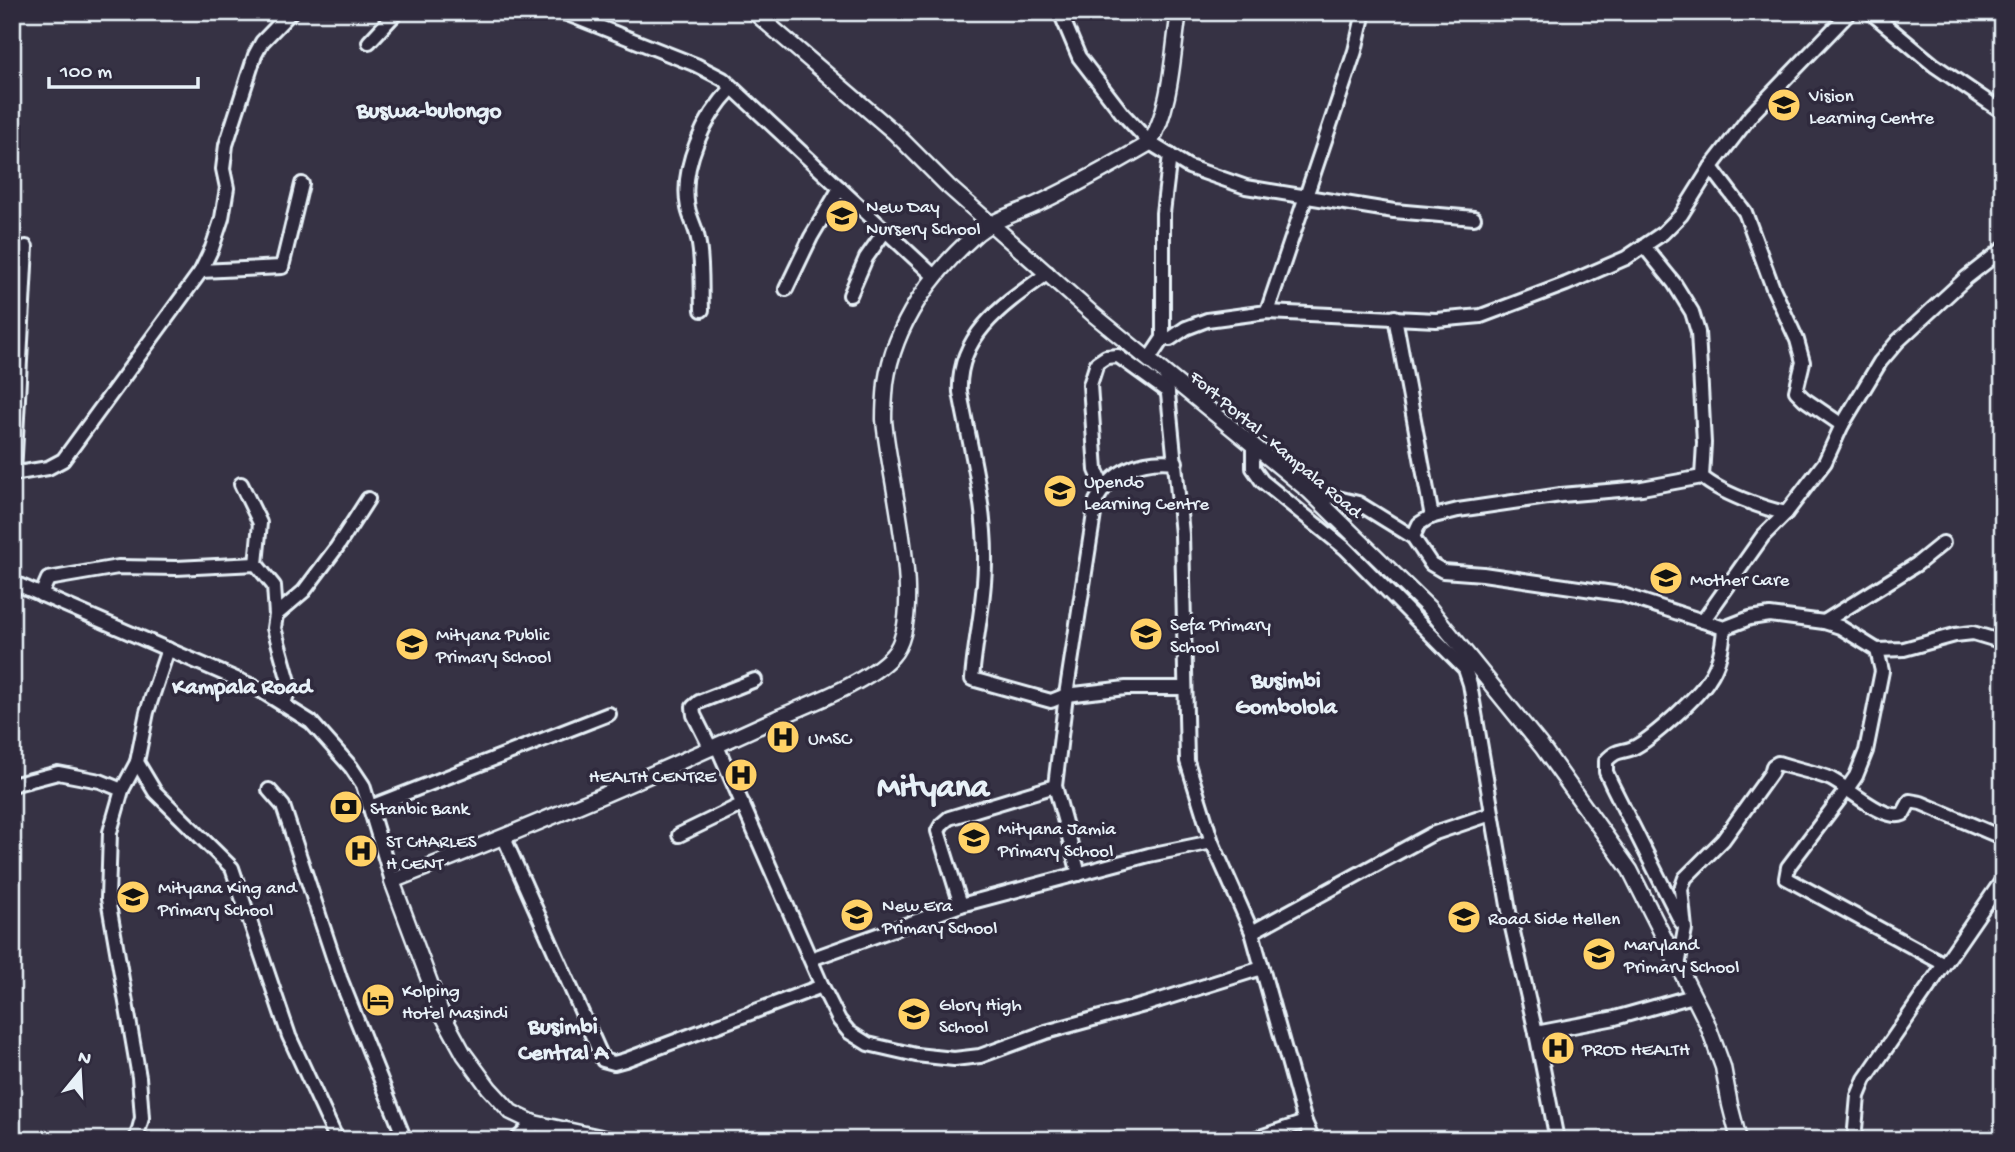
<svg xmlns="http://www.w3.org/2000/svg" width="2015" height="1152" viewBox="0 0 2015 1152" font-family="'Gochi Hand',sans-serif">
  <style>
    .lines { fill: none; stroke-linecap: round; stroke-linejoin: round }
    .minor-casing { stroke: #e8f1f8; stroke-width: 18 }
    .major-casing { stroke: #e8f1f8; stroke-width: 19 }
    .minor { stroke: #2f2a3d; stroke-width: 12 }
    .major { stroke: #2f2a3d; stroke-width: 14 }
    .labels { text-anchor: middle; stroke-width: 7; stroke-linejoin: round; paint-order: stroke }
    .poi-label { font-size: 19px; fill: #e8f1f8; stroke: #2f2a3d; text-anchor: start }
    .street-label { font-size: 19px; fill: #e8f1f8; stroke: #2f2a3d }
    .quarter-label { font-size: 23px; font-weight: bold; fill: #e8f1f8; stroke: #2f2a3d }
    .town-label { font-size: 33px; font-weight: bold; fill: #e8f1f8; stroke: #2f2a3d }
  </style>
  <rect width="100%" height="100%" fill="#363244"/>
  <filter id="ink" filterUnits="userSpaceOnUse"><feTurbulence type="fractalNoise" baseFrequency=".0143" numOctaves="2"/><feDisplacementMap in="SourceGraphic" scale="14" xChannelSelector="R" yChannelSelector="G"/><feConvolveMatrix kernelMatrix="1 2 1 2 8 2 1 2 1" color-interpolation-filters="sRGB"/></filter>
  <g filter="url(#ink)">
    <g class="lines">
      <defs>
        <g id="minor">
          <polyline points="562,12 696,65 723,79 934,276"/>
          <polyline points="1060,12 1079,57 1122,113 1150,143 1189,167 1246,187 1394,211 1474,218"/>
          <polyline points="1870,12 1934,65 2003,112"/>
          <polyline points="369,42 397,12"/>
          <polyline points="1711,167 1745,212 1773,288 1797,340 1803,362 1796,391 1804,399 1842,425"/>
          <path d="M 1644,246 L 1674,283 L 1692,312 L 1698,332 L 1704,443 L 1702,477 C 1719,492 1764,509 1786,513"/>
          <polyline points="201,271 282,267 302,184"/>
          <path d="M 1048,273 C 1006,303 957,334 960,392 C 970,447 986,505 985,562 C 985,601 975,640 972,679 L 1051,701 L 1066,695 L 1126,688 L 1185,688"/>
          <polyline points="786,289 811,237 840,188"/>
          <polyline points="850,295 866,258 885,231"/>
          <path d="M 702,310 C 701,287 703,262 698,239 C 696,228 690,218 688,208 C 680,167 704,117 732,88"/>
          <polyline points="1267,312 1355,51 1364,12"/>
          <polyline points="1395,317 1432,517"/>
          <polyline points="1163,338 1170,339 1186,328 1207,320 1267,312 1436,320 1481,316 1566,284 1626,258 1663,233 1681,215 1711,167 1751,115 1850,12"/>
          <polyline points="1149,359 1163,338 1163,213 1170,155"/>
          <polyline points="1166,374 1182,534 1187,761 1212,842 1252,932 1305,1122 1313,1140"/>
          <polyline points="1253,446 1253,468 1262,481 1345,548 1465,669 1470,684 1511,923 1536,1033 1557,1140"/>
          <polyline points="12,474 48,468 63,460 201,271 212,248 222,218 227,188 223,169 226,145 255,55 262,42 291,12"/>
          <polyline points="14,474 26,247"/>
          <polyline points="241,484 260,523 256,564 274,586 276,615"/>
          <polyline points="1103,486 1096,470 1090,385 1097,363 1106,357 1118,356 1168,392"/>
          <polyline points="1309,491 1358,503 1413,537 1419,524 1430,517 1458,510 1561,495 1642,488 1702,477"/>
          <polyline points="1413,537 1431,564 1443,571 1483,574 1620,594 1724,628 1750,618 1770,615 1824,622 1840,627 1877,650 1904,649 1955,635 1973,633 2003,642"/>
          <polyline points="12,582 255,687 311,722 351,767 363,785 392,881"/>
          <polyline points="41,595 48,579 118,567 176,568 256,564"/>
          <polyline points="1703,621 1763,536 1786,513 1825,462 1842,425 1880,362 1898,341 1966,278 2003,249"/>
          <polyline points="1824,622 1917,564 1943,543"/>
          <polyline points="168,649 147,712 137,762 155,792 232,868 289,1036 337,1140"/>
          <polyline points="1877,650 1882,671 1866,751 1856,776 1847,789 1788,867 1786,878 1944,964"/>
          <polyline points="284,704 290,685 274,628 276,615 304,591 337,547 368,499"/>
          <polyline points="717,746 822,986 839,1020 849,1032 868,1044 916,1055 954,1059 980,1056 1046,1032 1144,1005 1262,968"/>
          <polyline points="711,749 694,715 693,707 699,702 755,680"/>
          <polyline points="12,785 58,773 100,781 122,790 137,762"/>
          <polyline points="122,790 110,832 108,899 139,1077 142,1118 136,1140"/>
          <polyline points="269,790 283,806 340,978 405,1140"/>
          <polyline points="370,807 609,714"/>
          <polyline points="679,835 743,804"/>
          <polyline points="504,838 603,1060 614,1063 625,1060 822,986"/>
          <path d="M 1079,874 L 1055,786 L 1066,695 L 1096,501 C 1112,470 1141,458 1176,462"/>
          <polyline points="961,905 938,831 942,824 949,818 1055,786"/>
          <path d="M 1681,922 L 1612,785 L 1606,772 L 1606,761 C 1617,749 1620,753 1633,748 C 1652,739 1698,697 1709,679 C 1719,665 1723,644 1724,628"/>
          <polyline points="1252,932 1432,834 1491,814"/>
          <polyline points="811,959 961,905 1149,855 1212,842"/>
          <path d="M 1678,966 L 1685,929 L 1681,889 L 1685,878 L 1723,840 L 1771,773 L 1773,766 L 1778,763 C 1795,769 1815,772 1831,779 C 1849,788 1884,822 1903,814 L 1910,801 L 1921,803 L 2003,838"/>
          <polyline points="1536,1033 1615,1018 1693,996"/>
          <polyline points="1251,1140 1305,1122"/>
          <polyline points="1854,1140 1858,1096 1865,1079 2003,879"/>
        </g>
        <g id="major">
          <polyline points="754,12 895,133 948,186 1094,315 1309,491 1430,609 1542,747 1630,870 1707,1023 1723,1067 1730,1105 1739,1140"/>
          <path d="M 534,1123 L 511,1112 L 489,1088 L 464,1054 L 441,1012 L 392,881 C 521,831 649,777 775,719 C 809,704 867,683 892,656 C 929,616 887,472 884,419 C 884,408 885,394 886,383 C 894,325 932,273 974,236 C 993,219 1016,214 1039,203 C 1077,185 1114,164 1150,143 C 1172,105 1172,55 1179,12"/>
          <polyline points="517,1140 534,1123 613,1140"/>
        </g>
      </defs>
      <use href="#minor" class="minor-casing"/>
      <use href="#major" class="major-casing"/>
      <use href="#minor" class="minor"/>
      <use href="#major" class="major"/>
    </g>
  </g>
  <defs>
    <symbol id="school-disc" viewBox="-11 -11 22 22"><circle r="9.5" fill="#ffd166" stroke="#2f2a3d"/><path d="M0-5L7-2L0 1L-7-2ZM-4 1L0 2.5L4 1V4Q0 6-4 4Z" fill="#111"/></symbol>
    <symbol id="hospital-disc" viewBox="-11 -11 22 22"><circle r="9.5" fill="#ffd166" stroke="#2f2a3d"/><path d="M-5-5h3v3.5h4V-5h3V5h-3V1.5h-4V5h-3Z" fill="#111"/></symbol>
    <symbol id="bank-disc" viewBox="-11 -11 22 22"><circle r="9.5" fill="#ffd166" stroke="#2f2a3d"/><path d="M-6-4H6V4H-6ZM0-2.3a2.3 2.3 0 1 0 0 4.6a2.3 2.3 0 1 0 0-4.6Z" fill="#111"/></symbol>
    <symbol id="hotel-disc" viewBox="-11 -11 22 22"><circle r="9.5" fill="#ffd166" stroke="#2f2a3d"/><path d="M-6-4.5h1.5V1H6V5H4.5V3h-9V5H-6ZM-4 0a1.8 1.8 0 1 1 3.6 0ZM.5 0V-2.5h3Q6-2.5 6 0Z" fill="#111"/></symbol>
  </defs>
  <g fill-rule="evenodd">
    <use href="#school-disc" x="1765" y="86" width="38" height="38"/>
    <use href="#school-disc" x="823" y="197" width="38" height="38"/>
    <use href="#school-disc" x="1041" y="472" width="38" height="38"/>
    <use href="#school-disc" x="1647" y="559" width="38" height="38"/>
    <use href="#school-disc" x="1127" y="615" width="38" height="38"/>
    <use href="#school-disc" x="393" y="625" width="38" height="38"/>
    <use href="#hospital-disc" x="764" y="718" width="38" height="38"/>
    <use href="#hospital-disc" x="722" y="756" width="38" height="38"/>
    <use href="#bank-disc" x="327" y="788" width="38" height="38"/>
    <use href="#school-disc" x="955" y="819" width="38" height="38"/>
    <use href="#hospital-disc" x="342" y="832" width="38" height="38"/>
    <use href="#school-disc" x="114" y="878" width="38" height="38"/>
    <use href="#school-disc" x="838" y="896" width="38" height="38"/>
    <use href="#school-disc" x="1445" y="898" width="38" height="38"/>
    <use href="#school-disc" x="1580" y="935" width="38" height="38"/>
    <use href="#hotel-disc" x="359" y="981" width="38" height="38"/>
    <use href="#school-disc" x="895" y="995" width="38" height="38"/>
    <use href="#hospital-disc" x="1539" y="1029" width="38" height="38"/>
  </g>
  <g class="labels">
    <g class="poi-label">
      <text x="1809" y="101">Vision<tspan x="1809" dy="22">Learning Centre</tspan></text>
      <text x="866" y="212">New Day<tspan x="866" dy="22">Nursery School</tspan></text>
      <text x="1084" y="487">Upendo<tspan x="1084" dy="22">Learning Centre</tspan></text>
      <text x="1690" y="585">Mother Care</text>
      <text x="1170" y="630">Sefa Primary<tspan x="1170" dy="22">School</tspan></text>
      <text x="436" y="640">Mityana Public<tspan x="436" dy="22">Primary School</tspan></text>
      <text x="808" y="744">UMSC</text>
      <text x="716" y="782" text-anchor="end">HEALTH CENTRE</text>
      <text x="370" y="814">Stanbic Bank</text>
      <text x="998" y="834">Mityana Jamia<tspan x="998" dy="22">Primary School</tspan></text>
      <text x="386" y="847">ST CHARLES<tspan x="386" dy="22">H CENT</tspan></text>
      <text x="158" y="893">Mityana King and<tspan x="158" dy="22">Primary School</tspan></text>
      <text x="882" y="911">New Era<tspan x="882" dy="22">Primary School</tspan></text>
      <text x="1488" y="924">Road Side Hellen</text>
      <text x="1624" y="950">Maryland<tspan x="1624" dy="22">Primary School</tspan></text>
      <text x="402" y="996">Kolping<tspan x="402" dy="22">Hotel Masindi</tspan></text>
      <text x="939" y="1010">Glory High<tspan x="939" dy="22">School</tspan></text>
      <text x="1582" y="1055">PROD HEALTH</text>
    </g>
    <g class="street-label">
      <text transform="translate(1277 443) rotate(40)" y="7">Fort Portal - Kampala Road</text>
    </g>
    <g class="quarter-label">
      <text x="429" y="117">Buswa-bulongo</text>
      <text x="1286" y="687">Busimbi<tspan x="1286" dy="26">Gombolola</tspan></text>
      <text x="242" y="693">Kampala Road</text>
      <text x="563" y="1033">Busimbi<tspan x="563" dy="26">Central A</tspan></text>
    </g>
    <g class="town-label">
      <text x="933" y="795">Mityana</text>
    </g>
  </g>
  <rect width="2015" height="1152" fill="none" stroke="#2f2a3d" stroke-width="42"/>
  <rect x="21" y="21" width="1973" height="1110" fill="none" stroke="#e8f1f8" stroke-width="2.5" filter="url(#ink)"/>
  <g transform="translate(80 1072) rotate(18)" stroke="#2f2a3d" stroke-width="5" paint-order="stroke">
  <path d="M0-5L12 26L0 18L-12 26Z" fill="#e8f1f8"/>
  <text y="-10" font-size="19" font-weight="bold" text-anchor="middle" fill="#e8f1f8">N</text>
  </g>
  <path d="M49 77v10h149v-10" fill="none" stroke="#e8f1f8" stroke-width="3.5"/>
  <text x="60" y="77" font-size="21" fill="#e8f1f8" stroke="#2f2a3d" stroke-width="5" paint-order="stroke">100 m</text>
</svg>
